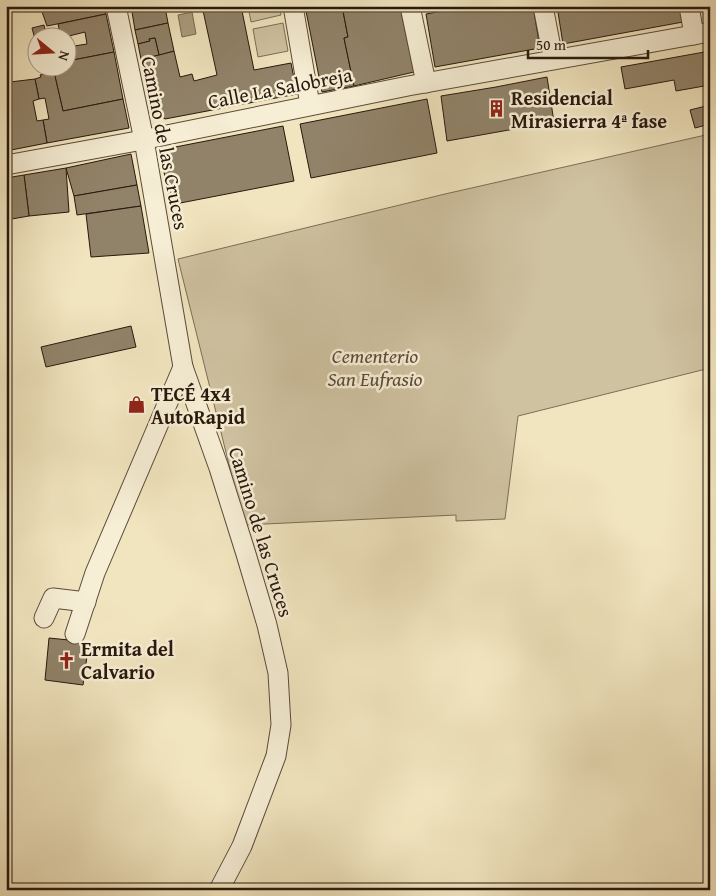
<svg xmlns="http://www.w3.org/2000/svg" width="716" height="896" viewBox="0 0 716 896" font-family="'Gentium Book Plus',serif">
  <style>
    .green { fill: #cfc2a1; stroke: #7c6d57 }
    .water { fill: #ad9f82; stroke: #786953 }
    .building { fill: #91836a; stroke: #28180d }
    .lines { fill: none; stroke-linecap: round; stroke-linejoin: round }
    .street-casing { stroke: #5a4b3a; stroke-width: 21 }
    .street { stroke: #f6eed5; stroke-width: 19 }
    .labels { text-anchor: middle; stroke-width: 5; stroke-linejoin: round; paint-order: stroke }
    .street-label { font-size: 20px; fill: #28180d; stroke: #f6eed5 }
    .poi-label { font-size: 20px; font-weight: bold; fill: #28180d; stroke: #f6eed5; text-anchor: start }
    .park-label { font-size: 20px; font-style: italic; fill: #5a4b39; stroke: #f6eed5 }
  </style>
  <rect width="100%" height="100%" fill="#f1e5bf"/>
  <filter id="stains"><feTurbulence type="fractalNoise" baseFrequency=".004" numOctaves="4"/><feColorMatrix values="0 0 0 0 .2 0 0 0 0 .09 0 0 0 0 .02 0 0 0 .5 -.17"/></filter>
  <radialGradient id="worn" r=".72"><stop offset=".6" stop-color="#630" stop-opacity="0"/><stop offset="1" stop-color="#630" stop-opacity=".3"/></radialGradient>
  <g class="green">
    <polygon points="248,6 280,6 281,15 251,22"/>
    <polygon points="283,23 288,51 258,57 253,29"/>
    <polygon points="710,134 710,368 518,416 505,519 456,521 456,515 244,525 178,259 445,194"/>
  </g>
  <polygon class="water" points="192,12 196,34 182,37 178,15"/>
  <g class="building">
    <polygon points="40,6 104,6 106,14 47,26"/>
    <polygon points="131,6 151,6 152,10 165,7 168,23 135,30"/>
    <polygon points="202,6 241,6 254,70 291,63 297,94 165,119 151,109 141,59 174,51 180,77 192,74 194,81 217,75"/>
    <polygon points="305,6 342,6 348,37 344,38 354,86 322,92"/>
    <polygon points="342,6 400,6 414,72 354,86 344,38 348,37"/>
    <polygon points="471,6 533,6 540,48 435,67 426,14"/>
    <polygon points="557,6 680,6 683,22 563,44"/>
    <polygon points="703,6 710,6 710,19 706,20"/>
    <polygon points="106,14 114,52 68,61 68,47 87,44 85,32 61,38 58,24"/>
    <polygon points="168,23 174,51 159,55 155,38 149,39 150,41 138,44 135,30"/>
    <polygon points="44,25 47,38 38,38 37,47 32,28"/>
    <polygon points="155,38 159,55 141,59 138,44 150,41 149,39"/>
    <polygon points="710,51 710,85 676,91 674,80 625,89 621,67"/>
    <polygon points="114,52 123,99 63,111 53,68 68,68 68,61"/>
    <polygon points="54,72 63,111 123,99 129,128 47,143 43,120 49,119 45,98 39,99 35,79 41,77 40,75"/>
    <polygon points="547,77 554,122 447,141 441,96 496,87"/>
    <polygon points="35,79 39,99 33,101 37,121 43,120 47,143 6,151 6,85 10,84 10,82"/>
    <polygon points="427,99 437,153 311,178 300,124"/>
    <polygon points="710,105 710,124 695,128 690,110"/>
    <polygon points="283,126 294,181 170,205 160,150"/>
    <polygon points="131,154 137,185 74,196 66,168"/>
    <polygon points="66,168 69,212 29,216 24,175"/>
    <polygon points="24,175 29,216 6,220 6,178"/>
    <polygon points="137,185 141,206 77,215 74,196"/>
    <polygon points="141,206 149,253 91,257 86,214"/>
    <polygon points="131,326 136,347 46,367 41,347"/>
    <polygon points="49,638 89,642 83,685 45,680"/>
  </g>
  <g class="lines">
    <defs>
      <g id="street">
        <polyline points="116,6 144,140 183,367 219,468 246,554 267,625 278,673 281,725 276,756 242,846 219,890"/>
        <polyline points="293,6 310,105"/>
        <polyline points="410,6 426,83"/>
        <polyline points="543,6 551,48"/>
        <polyline points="689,6 694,35"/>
        <polyline points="6,165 132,142 408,86 710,32"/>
        <polyline points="44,618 53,598 86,602"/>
        <polyline points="75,634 95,573 183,367"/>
      </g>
    </defs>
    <use href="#street" class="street-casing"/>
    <use href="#street" class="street"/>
  </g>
  <defs>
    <symbol id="building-bare" viewBox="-9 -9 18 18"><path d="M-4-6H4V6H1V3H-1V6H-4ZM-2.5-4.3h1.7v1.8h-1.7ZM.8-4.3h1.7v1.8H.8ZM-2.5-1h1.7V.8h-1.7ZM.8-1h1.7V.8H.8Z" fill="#8f2418" stroke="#f6eed5" stroke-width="2.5" paint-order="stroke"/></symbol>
    <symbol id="shop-bare" viewBox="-9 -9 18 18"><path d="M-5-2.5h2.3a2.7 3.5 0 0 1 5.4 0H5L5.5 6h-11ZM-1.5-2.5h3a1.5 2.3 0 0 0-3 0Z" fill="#8f2418" stroke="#f6eed5" stroke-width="2.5" paint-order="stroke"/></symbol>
    <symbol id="church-bare" viewBox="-9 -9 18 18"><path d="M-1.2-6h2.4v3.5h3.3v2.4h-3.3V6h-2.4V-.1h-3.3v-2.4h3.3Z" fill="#8f2418" stroke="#f6eed5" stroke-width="2.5" paint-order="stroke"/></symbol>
  </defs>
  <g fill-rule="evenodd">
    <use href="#building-bare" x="484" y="96" width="25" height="25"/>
    <use href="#shop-bare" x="124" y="392" width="25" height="25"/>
    <use href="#church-bare" x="54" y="648" width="25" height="25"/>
  </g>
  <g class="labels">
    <g class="street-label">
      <text transform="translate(280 88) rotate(-11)" y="7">Calle La Salobreja</text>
      <text transform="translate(165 143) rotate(79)" y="7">Camino de las Cruces</text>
      <text transform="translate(261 532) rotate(73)" y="7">Camino de las Cruces</text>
    </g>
    <g class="poi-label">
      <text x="511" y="105">Residencial<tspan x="511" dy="23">Mirasierra 4ª fase</tspan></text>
      <text x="151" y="401">TECÉ 4x4<tspan x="151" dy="23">AutoRapid</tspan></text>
      <text x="81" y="656">Ermita del<tspan x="81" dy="23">Calvario</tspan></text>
    </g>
    <g class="park-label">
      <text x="375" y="363">Cementerio<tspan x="375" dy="23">San Eufrasio</tspan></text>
    </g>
  </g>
  <rect width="716" height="896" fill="none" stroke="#f1e5bf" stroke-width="25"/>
  <rect x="8" y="8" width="701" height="881" fill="none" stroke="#28180d" stroke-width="2.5"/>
  <rect x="12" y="12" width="691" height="871" fill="none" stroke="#28180d"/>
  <g transform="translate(52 52) rotate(108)"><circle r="24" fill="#f6eed5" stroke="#a49885"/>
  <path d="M0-4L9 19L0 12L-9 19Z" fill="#8f2418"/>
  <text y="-8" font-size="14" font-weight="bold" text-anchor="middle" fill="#28180d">N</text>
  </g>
  <path d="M528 50v8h120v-8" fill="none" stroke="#28180d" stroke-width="2.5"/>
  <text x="536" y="50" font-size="15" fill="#28180d" stroke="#f6eed5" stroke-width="4" paint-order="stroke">50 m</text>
  <rect width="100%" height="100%" filter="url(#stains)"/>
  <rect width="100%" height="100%" fill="url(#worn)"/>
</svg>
